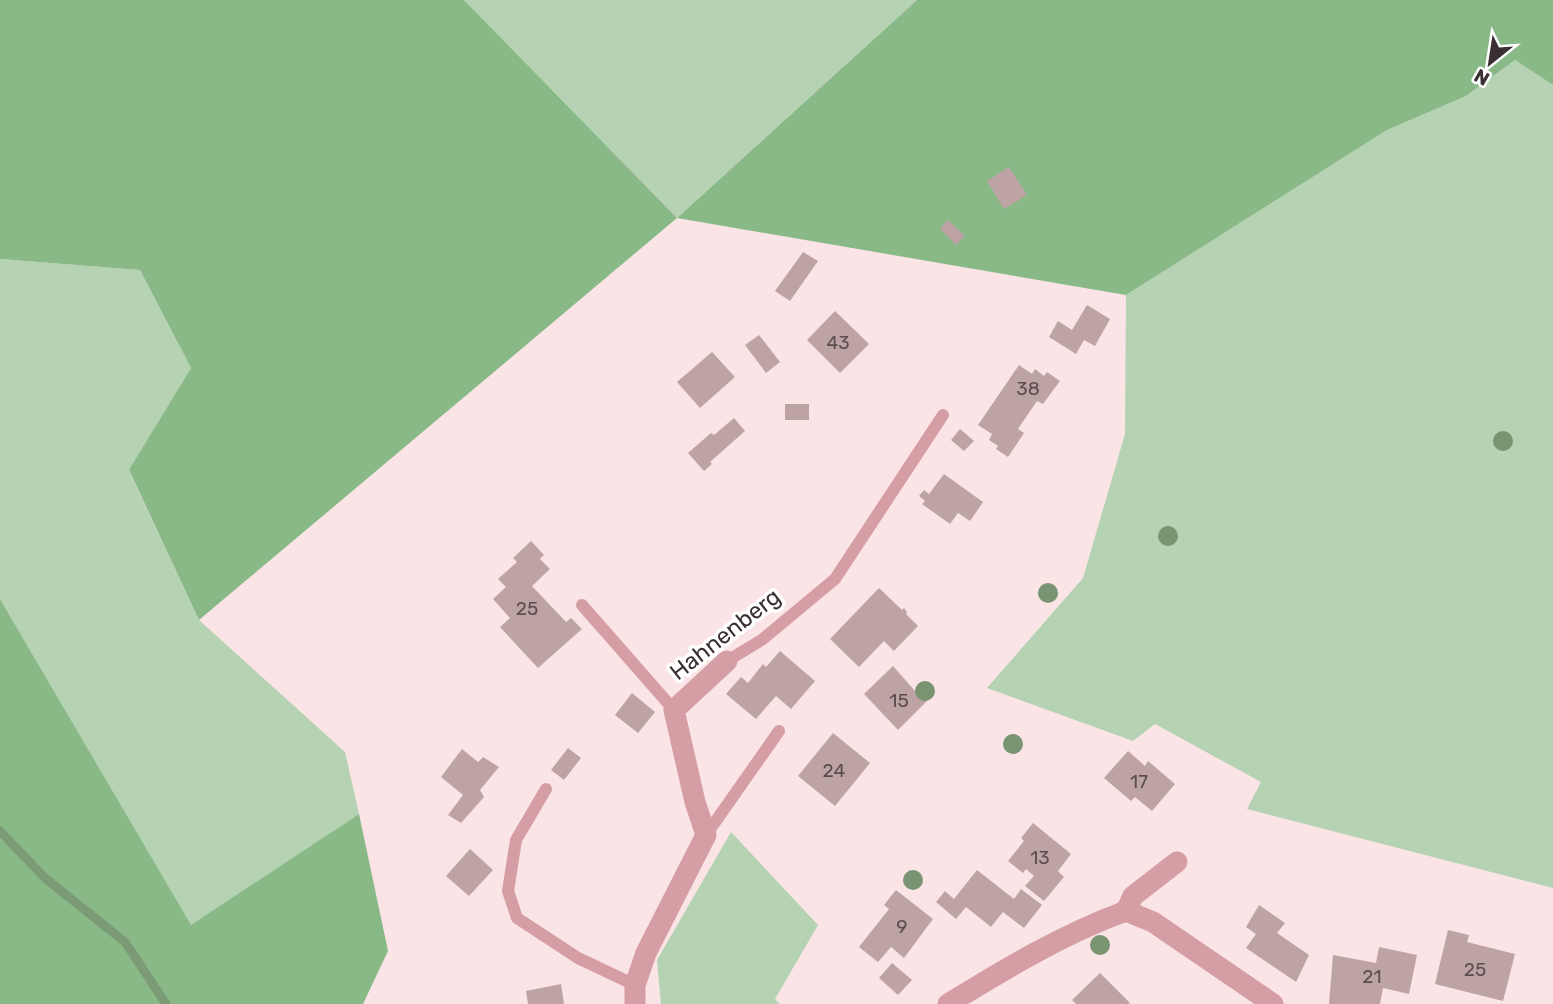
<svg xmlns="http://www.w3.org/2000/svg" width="1553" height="1004" viewBox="0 0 1553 1004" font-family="Rubik,sans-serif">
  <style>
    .green { fill: #b5d2b3 }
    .forest { fill: #88b987 }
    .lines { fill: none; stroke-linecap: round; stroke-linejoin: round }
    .stream { stroke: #7b9a76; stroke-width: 9 }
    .building { fill: #bea3a5 }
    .lane { stroke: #d59ea4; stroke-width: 12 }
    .street { stroke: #d59ea4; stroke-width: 21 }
    .tree { fill: #789471 }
    .labels { text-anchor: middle; stroke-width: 7; stroke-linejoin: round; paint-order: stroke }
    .number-label { font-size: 19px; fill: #5c4d4e }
    .street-label { font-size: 23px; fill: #3b3031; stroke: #fff }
  </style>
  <rect width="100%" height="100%" fill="#fbe4e6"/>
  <g class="green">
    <polygon points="464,0 917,0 677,218"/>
    <polygon points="1515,60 1553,85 1553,888 1247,809 1261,782 1155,724 1133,741 987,688 1083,578 1125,434 1126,295 1387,130 1466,96"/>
    <polygon points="0,259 140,270 191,368 129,471 199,620 345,752 359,814 191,926 0,599"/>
    <polygon points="731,832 818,925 775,999 780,1004 661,1004 657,960"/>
  </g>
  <g class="forest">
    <polygon points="0,0 464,0 677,218 917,0 1553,0 1553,85 1515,60 1466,96 1387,130 1126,295 677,218 199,620 129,470 191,368 140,270 0,259"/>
    <polygon points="0,599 191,925 359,814 388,951 363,1004 0,1004"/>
  </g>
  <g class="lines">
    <polyline class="stream" points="0,831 45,878 125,942 166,1004"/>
  </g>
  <g class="building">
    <polygon points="1009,167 1027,195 1004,209 987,181"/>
    <polygon points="948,220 965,236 956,245 940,229"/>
    <polygon points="803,252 818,261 790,301 775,291"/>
    <polygon points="1087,305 1110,319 1095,346 1084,340 1076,354 1049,337 1058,321 1072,330"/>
    <polygon points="835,311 869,344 840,373 807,340"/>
    <polygon points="759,335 780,362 766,373 745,345"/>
    <polygon points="712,352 735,377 700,408 677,382"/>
    <polygon points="1019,365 1032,374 1035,369 1044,376 1047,372 1060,381 1043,404 1037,401 1018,429 1024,433 1008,457 996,449 998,446 989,440 992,434 978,425"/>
    <rect x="785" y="404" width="24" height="16"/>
    <polygon points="734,418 745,431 710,462 712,464 704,471 688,453 711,433 714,435"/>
    <polygon points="960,429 974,441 964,451 951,440"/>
    <polygon points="944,474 983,502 970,521 958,513 950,524 922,504 925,501 919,496 924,490 929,494"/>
    <polygon points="531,541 544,555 540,559 550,569 532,586 566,622 571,618 582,629 538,668 500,627 510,618 493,599 506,587 498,579 517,562 513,558"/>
    <polygon points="879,588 902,610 904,608 907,612 906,614 918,626 894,651 884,641 859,667 830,639"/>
    <polygon points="780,651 815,681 791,709 776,696 756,719 726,694 741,677 748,683 763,664 766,667"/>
    <polygon points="893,666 915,691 920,686 931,697 898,730 864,694"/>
    <polygon points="632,693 655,712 638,733 615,715"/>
    <polygon points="833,733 870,763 835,806 798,776"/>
    <polygon points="568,748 581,758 564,780 551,770"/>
    <polygon points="462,749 478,762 483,757 499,767 480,790 484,797 461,823 448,815 463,795 441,777"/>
    <polygon points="1128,751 1145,766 1148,761 1175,784 1152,811 1135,797 1131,801 1104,778"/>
    <polygon points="1033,823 1071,854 1058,871 1064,877 1044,901 1025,886 1034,876 1026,869 1023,873 1008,861 1024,841 1021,838"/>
    <polygon points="470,849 493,870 469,896 446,876"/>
    <polygon points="977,870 1014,899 1021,889 1042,905 1024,928 1003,912 991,927 966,907 956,919 936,902 945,891 954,899"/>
    <polygon points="896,890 933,919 904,958 891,947 878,962 859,947 889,909 884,905"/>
    <polygon points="1259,905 1285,923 1277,933 1309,955 1296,982 1246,948 1256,934 1246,927"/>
    <polygon points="1448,930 1469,935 1467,942 1515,954 1503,1001 1435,984"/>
    <polygon points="1379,947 1417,955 1409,994 1383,988 1380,1004 1329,1004 1333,955 1376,963"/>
    <polygon points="892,963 912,980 898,995 879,978"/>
    <polygon points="1100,973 1130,1003 1128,1004 1076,1004 1072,1000"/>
    <polygon points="561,984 564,1004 528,1004 526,991"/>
  </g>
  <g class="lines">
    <g class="lane">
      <polyline points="582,605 674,710"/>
      <polyline points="727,661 763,639 835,579 943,415"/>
      <polyline points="546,789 516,840 508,891 517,918 578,958 635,985"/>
      <polyline points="706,835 779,731"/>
    </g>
    <g class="street">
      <polyline points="1126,911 1133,896 1177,862"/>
      <polyline points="635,1004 635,985 646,953 706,835 695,802 674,710 727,661"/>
      <path d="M 948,1004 C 1005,969 1063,934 1126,911 L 1153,922 L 1273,1004"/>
    </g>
  </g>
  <g class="tree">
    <circle cx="1503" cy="441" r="10"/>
    <circle cx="1168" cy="536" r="10"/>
    <circle cx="1048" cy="593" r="10"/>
    <circle cx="925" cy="691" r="10"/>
    <circle cx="1013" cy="744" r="10"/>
    <circle cx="913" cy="880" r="10"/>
    <circle cx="1100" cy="945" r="10"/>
  </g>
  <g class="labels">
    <g class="number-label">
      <text x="838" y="349">43</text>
      <text x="1028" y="395">38</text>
      <text x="527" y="615">25</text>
      <text x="899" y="707">15</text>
      <text x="834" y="777">24</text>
      <text x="1139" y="788">17</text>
      <text x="1040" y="864">13</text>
      <text x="902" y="933">9</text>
      <text x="1475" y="976">25</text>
      <text x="1372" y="983">21</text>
    </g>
    <g class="street-label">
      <text transform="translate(725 634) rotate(-38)" y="8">Hahnenberg</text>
    </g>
  </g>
  <g transform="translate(1490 63) rotate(210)" stroke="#ffffff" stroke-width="5" paint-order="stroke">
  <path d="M0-5L12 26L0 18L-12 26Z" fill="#3b3031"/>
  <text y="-10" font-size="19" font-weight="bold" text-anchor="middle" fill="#3b3031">N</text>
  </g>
</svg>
